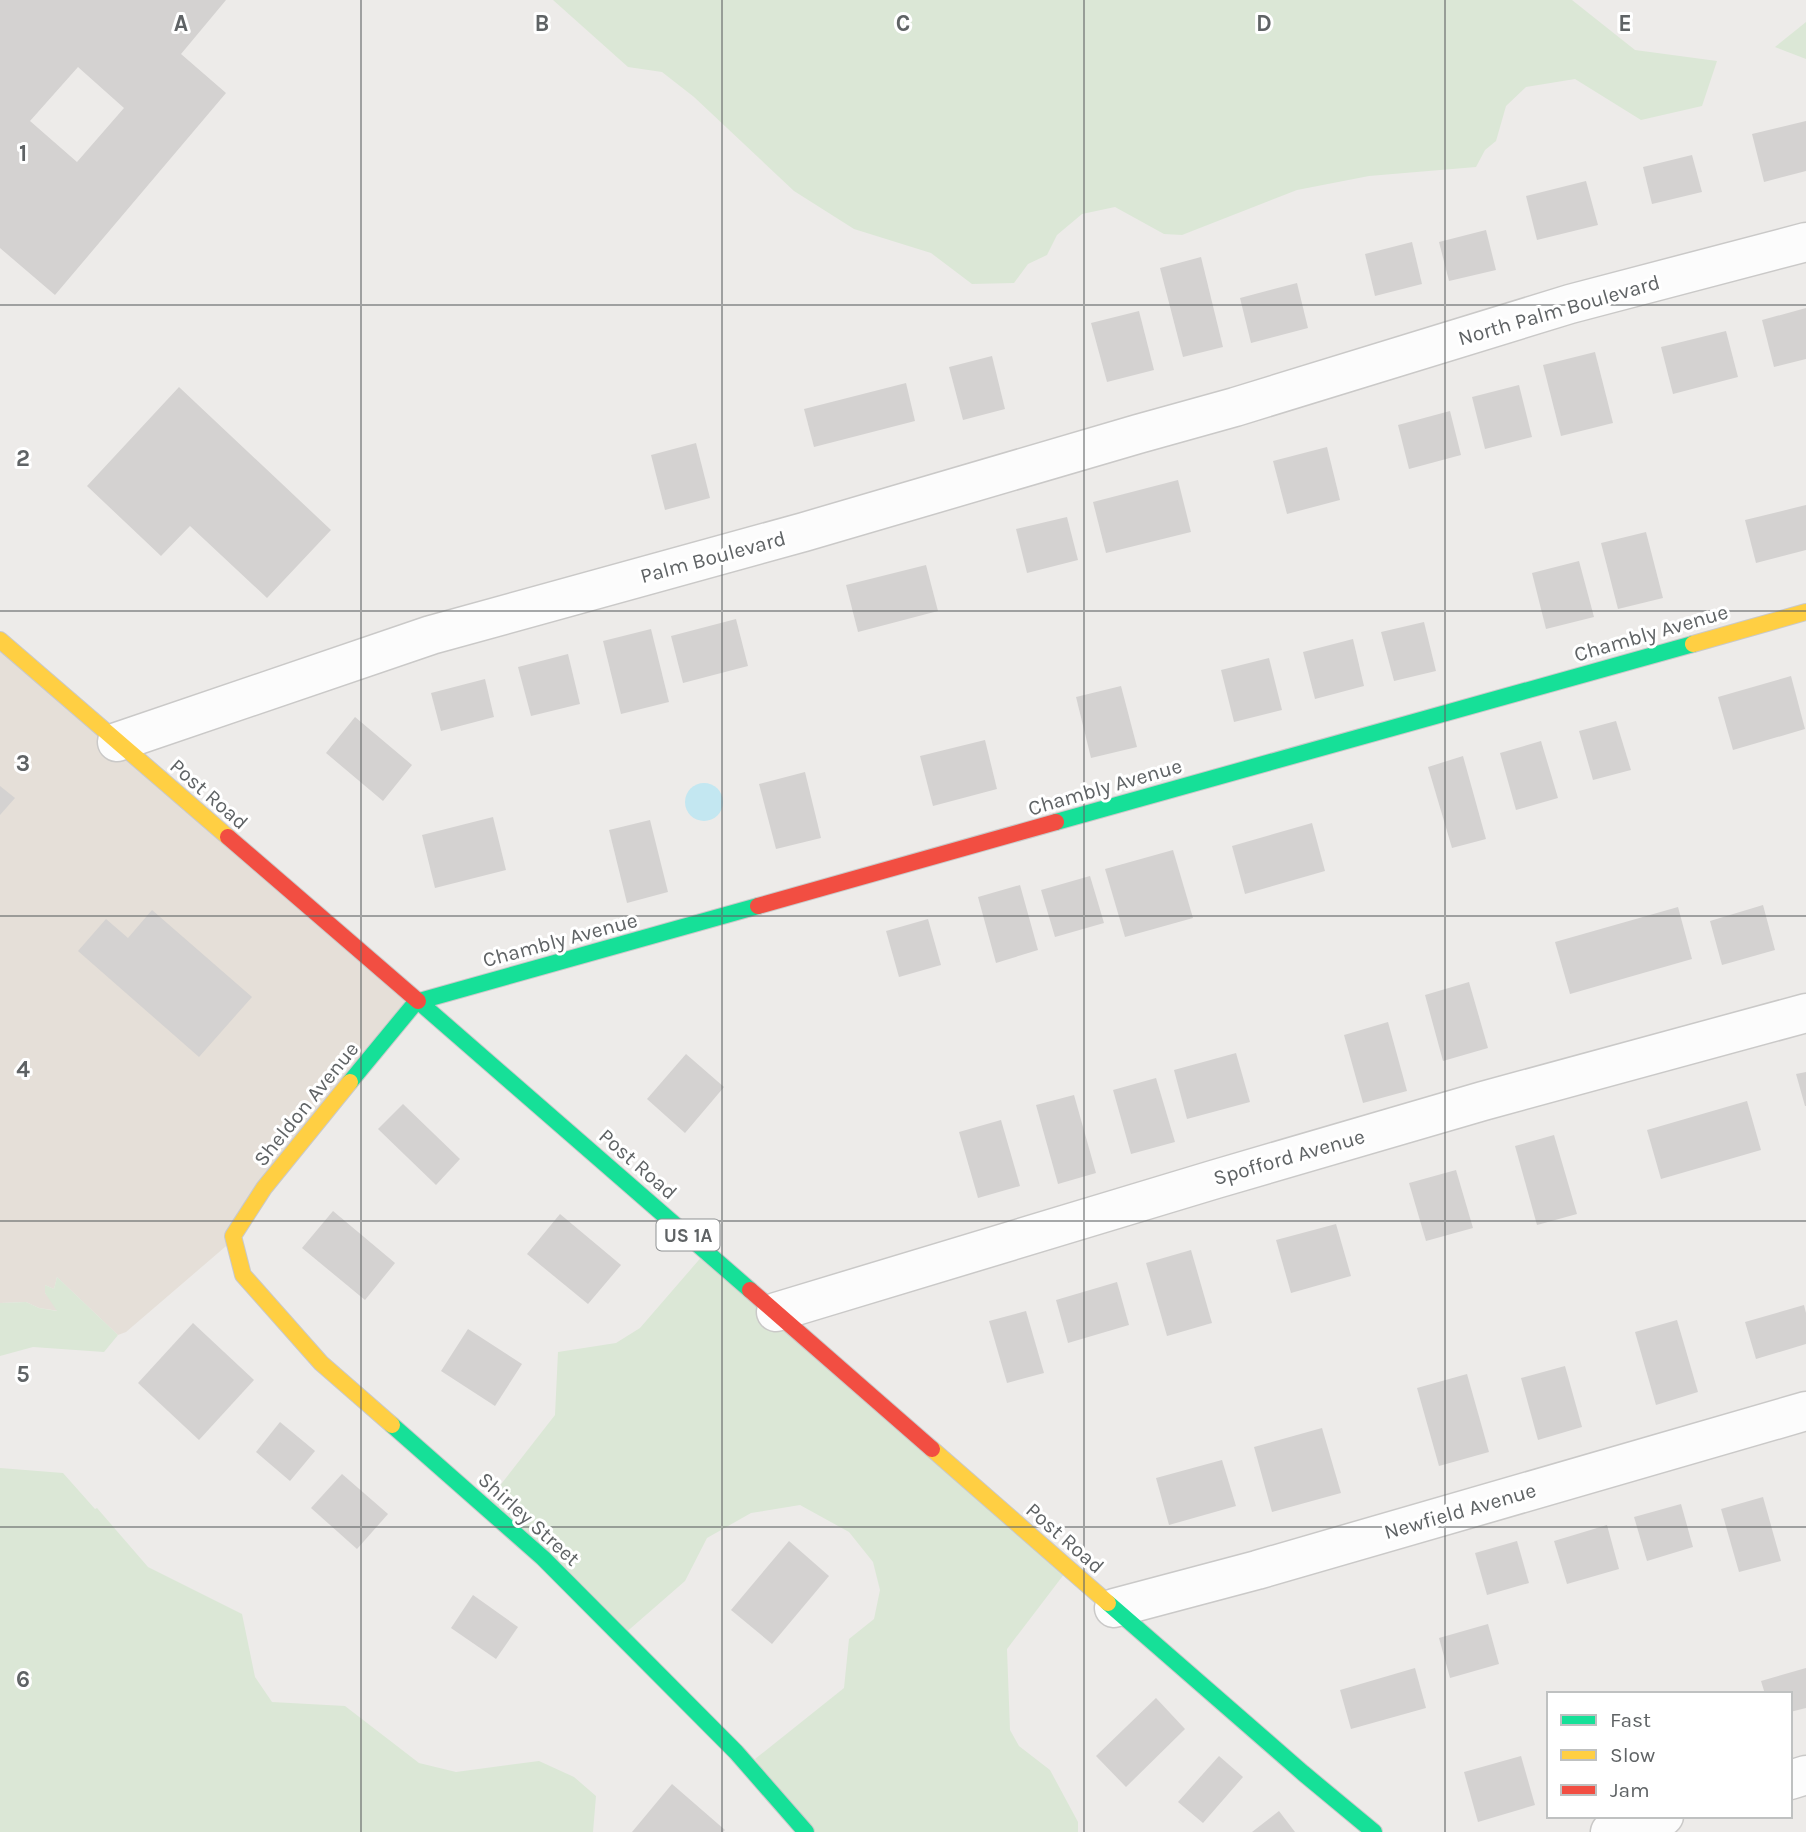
<svg xmlns="http://www.w3.org/2000/svg" width="1806" height="1832" viewBox="0 0 1806 1832" font-family="Karla,sans-serif">
  <style>
    .commercial { fill: #e5dfd8 }
    .green { fill: #dbe7d6 }
    .water { fill: #c3e7f1 }
    .building { fill: #d4d2d1; fill-rule: evenodd }
    .lines { fill: none; stroke-linecap: round; stroke-linejoin: round }
    .street-casing { stroke: #cac9c8; stroke-width: 41 }
    .fast-casing { stroke: #c9c9c9; stroke-width: 18 }
    .slow-casing { stroke: #c9c9c9; stroke-width: 18 }
    .jam-casing { stroke: #c9c9c9; stroke-width: 18 }
    .street { stroke: #fcfcfc; stroke-width: 38 }
    .fast { stroke: #16e098; stroke-width: 16 }
    .slow { stroke: #ffcf43; stroke-width: 16 }
    .jam { stroke: #f24e42; stroke-width: 16 }
    .grid { fill: none; stroke: #5f6365; stroke-width: 2; stroke-opacity: 0.55 }
    .labels { text-anchor: middle; stroke-width: 6; stroke-linejoin: round; paint-order: stroke }
    .shield { fill: #fff; stroke: #8f9293; stroke-width: 2 }
    .shield-label { font-size: 19px; font-weight: bold; fill: #5f6365 }
    .street-label { font-size: 21px; fill: #5f6365; stroke: #fff }
    .grid-label { font-size: 23px; text-anchor: middle; font-weight: bold; fill: #5f6365; stroke: #fff; stroke-width: 6; stroke-linejoin: round; paint-order: stroke }
  </style>
  <rect width="100%" height="100%" fill="#edebe9"/>
  <polygon class="commercial" points="0,639 417,997 232,1241 126,1332 118,1335 57,1277 54,1289 45,1285 45,1293 59,1311 39,1308 26,1302 0,1303"/>
  <g class="green">
    <polygon points="553,0 1572,0 1635,50 1717,61 1702,106 1641,120 1575,79 1526,87 1506,106 1496,141 1485,150 1476,167 1369,176 1297,190 1182,235 1164,234 1115,207 1082,214 1057,235 1047,255 1028,264 1014,283 972,284 931,253 854,229 794,191 694,97 662,72 628,67"/>
    <polygon points="1806,22 1806,59 1775,47"/>
    <polygon points="704,1254 1068,1569 1007,1649 1010,1730 1019,1746 1050,1770 1078,1822 1078,1832 806,1832 755,1759 844,1688 849,1639 874,1619 880,1590 873,1562 849,1532 800,1505 751,1513 707,1538 685,1581 623,1635 488,1501 555,1415 558,1352 616,1343 640,1328"/>
    <polygon points="57,1277 118,1335 104,1352 33,1347 0,1356 0,1303 26,1302 39,1308 57,1311 45,1293 45,1285 54,1289"/>
    <polygon points="0,1468 63,1473 95,1509 97,1508 148,1567 242,1614 255,1677 272,1702 345,1706 419,1763 456,1772 539,1761 574,1777 596,1796 593,1832 0,1832"/>
  </g>
  <circle class="water" cx="704" cy="802" r="19"/>
  <g class="building">
    <path d="M 0,0 L 226,0 L 181,54 L 226,93 L 55,295 L 0,248 ZM 78,67 L 124,108 L 77,162 L 30,121 Z"/>
    <polygon points="1806,121 1806,171 1764,182 1752,134"/>
    <polygon points="1692,155 1702,192 1652,204 1643,167"/>
    <polygon points="1586,181 1598,225 1537,240 1526,196"/>
    <polygon points="1486,230 1496,270 1449,281 1439,242"/>
    <polygon points="1412,242 1422,284 1375,296 1365,254"/>
    <polygon points="1201,257 1223,347 1183,357 1160,268"/>
    <polygon points="1297,283 1308,328 1251,343 1240,298"/>
    <polygon points="1806,308 1806,359 1774,367 1762,320"/>
    <polygon points="1139,311 1154,370 1107,382 1091,323"/>
    <polygon points="1726,331 1738,377 1673,394 1661,347"/>
    <polygon points="1595,352 1613,423 1561,436 1543,365"/>
    <polygon points="992,356 1005,409 963,420 949,367"/>
    <polygon points="906,383 915,421 814,447 804,409"/>
    <polygon points="1519,385 1532,437 1485,449 1472,397"/>
    <polygon points="179,387 331,530 267,598 190,526 161,556 87,486"/>
    <polygon points="1450,411 1461,455 1409,469 1398,425"/>
    <polygon points="696,443 710,498 665,510 651,455"/>
    <polygon points="1327,447 1340,500 1287,514 1273,461"/>
    <polygon points="1178,480 1191,532 1106,553 1093,502"/>
    <polygon points="1806,505 1806,550 1756,563 1745,520"/>
    <polygon points="1067,517 1078,560 1027,573 1016,529"/>
    <polygon points="1646,532 1663,598 1618,609 1601,543"/>
    <polygon points="1579,561 1594,617 1546,629 1532,573"/>
    <polygon points="926,565 938,611 858,632 846,585"/>
    <polygon points="736,619 748,666 683,683 671,636"/>
    <polygon points="1424,622 1436,671 1394,681 1381,632"/>
    <polygon points="651,629 669,702 621,714 603,641"/>
    <polygon points="1353,639 1364,686 1315,699 1303,652"/>
    <polygon points="568,654 580,704 531,716 518,667"/>
    <polygon points="1269,658 1282,710 1234,722 1221,670"/>
    <polygon points="1791,676 1805,729 1733,750 1718,697"/>
    <polygon points="485,679 494,717 441,731 431,693"/>
    <polygon points="1121,686 1137,747 1091,758 1076,697"/>
    <polygon points="355,717 412,765 383,801 326,753"/>
    <polygon points="1616,721 1631,770 1593,780 1579,731"/>
    <polygon points="985,740 997,789 933,806 920,756"/>
    <polygon points="1541,741 1558,798 1516,810 1500,753"/>
    <polygon points="1463,756 1486,839 1452,848 1428,767"/>
    <polygon points="805,772 821,838 776,849 759,784"/>
    <polygon points="0,786 15,798 0,815"/>
    <polygon points="493,817 506,870 435,888 422,835"/>
    <polygon points="650,820 668,892 627,903 609,830"/>
    <polygon points="1312,823 1325,871 1245,894 1232,846"/>
    <polygon points="1173,850 1193,918 1125,937 1105,869"/>
    <polygon points="1090,876 1104,923 1055,937 1041,890"/>
    <polygon points="1020,885 1038,950 996,963 978,897"/>
    <polygon points="1763,905 1775,950 1722,965 1710,921"/>
    <polygon points="1678,907 1692,959 1570,994 1555,942"/>
    <polygon points="152,910 252,997 199,1057 78,951 106,919 128,938"/>
    <polygon points="928,919 941,965 899,977 886,931"/>
    <polygon points="1469,982 1488,1048 1443,1061 1425,995"/>
    <polygon points="1388,1022 1407,1091 1363,1103 1344,1035"/>
    <polygon points="1236,1053 1250,1102 1187,1119 1174,1070"/>
    <polygon points="686,1054 724,1087 685,1133 647,1099"/>
    <polygon points="1806,1072 1806,1106 1805,1106 1796,1074"/>
    <polygon points="1156,1078 1175,1142 1131,1154 1113,1090"/>
    <polygon points="1074,1095 1096,1173 1058,1184 1036,1105"/>
    <polygon points="1747,1101 1761,1150 1661,1179 1647,1130"/>
    <polygon points="403,1104 460,1159 436,1185 378,1129"/>
    <polygon points="1001,1120 1020,1186 978,1198 959,1132"/>
    <polygon points="1554,1135 1577,1214 1537,1225 1515,1146"/>
    <polygon points="1456,1170 1473,1228 1426,1241 1409,1183"/>
    <polygon points="333,1211 395,1263 365,1300 302,1248"/>
    <polygon points="560,1214 621,1265 588,1304 527,1254"/>
    <polygon points="1336,1224 1351,1276 1291,1293 1276,1240"/>
    <polygon points="1191,1250 1212,1323 1167,1336 1146,1263"/>
    <polygon points="1117,1282 1129,1325 1068,1343 1056,1300"/>
    <polygon points="1804,1305 1806,1313 1806,1344 1756,1359 1745,1322"/>
    <polygon points="1026,1311 1044,1373 1007,1383 989,1321"/>
    <polygon points="1677,1320 1698,1392 1656,1405 1635,1332"/>
    <polygon points="193,1323 254,1380 199,1440 138,1383"/>
    <polygon points="468,1329 522,1364 495,1406 441,1371"/>
    <polygon points="1565,1366 1582,1427 1538,1440 1521,1378"/>
    <polygon points="1467,1374 1489,1452 1439,1466 1417,1388"/>
    <polygon points="280,1422 315,1451 290,1481 256,1452"/>
    <polygon points="1322,1428 1341,1493 1272,1512 1254,1447"/>
    <polygon points="1222,1460 1236,1506 1169,1525 1156,1478"/>
    <polygon points="342,1474 388,1514 357,1549 311,1508"/>
    <polygon points="1763,1497 1781,1561 1739,1572 1721,1509"/>
    <polygon points="1681,1504 1693,1547 1647,1561 1634,1517"/>
    <polygon points="1607,1525 1619,1569 1567,1584 1554,1541"/>
    <polygon points="789,1541 829,1576 772,1644 731,1610"/>
    <polygon points="1517,1541 1529,1583 1487,1595 1475,1553"/>
    <polygon points="473,1595 518,1627 496,1659 451,1628"/>
    <polygon points="1488,1624 1499,1664 1450,1678 1439,1638"/>
    <polygon points="1415,1668 1426,1708 1351,1729 1340,1690"/>
    <polygon points="1806,1668 1806,1708 1790,1712 1790,1694 1765,1694 1761,1681"/>
    <polygon points="1156,1698 1185,1729 1126,1787 1096,1756"/>
    <polygon points="1219,1756 1243,1777 1203,1823 1178,1802"/>
    <polygon points="1521,1756 1535,1805 1478,1822 1464,1772"/>
    <polygon points="672,1784 725,1830 723,1832 632,1832"/>
    <polygon points="1279,1811 1295,1832 1252,1832"/>
  </g>
  <g class="lines">
    <defs>
      <g id="street">
        <polyline points="117,742 431,635 804,532 1138,434 1235,407 1570,304 1806,242"/>
        <polyline points="776,1312 1216,1179 1483,1101 1806,1013"/>
        <polyline points="1114,1608 1257,1570 1806,1411"/>
        <polyline points="1790,1780 1806,1775"/>
        <polyline points="1610,1832 1664,1816"/>
      </g>
      <g id="fast">
        <polyline points="1056,822 1693,644"/>
        <polyline points="418,1001 750,1290"/>
        <polyline points="350,1082 416,1002 758,906"/>
        <polyline points="392,1425 543,1558 736,1752 806,1832"/>
        <polyline points="1108,1603 1303,1773 1374,1832"/>
      </g>
      <g id="slow">
        <polyline points="0,640 228,837"/>
        <polyline points="1693,644 1806,612"/>
        <polyline points="350,1082 264,1188 233,1236 243,1275 321,1363 392,1425"/>
        <polyline points="932,1449 1108,1603"/>
      </g>
      <g id="jam">
        <polyline points="228,837 418,1001"/>
        <polyline points="758,906 1056,822"/>
        <polyline points="750,1290 932,1449"/>
      </g>
    </defs>
    <use href="#street" class="street-casing"/>
    <use href="#fast" class="fast-casing"/>
    <use href="#slow" class="slow-casing"/>
    <use href="#jam" class="jam-casing"/>
    <use href="#street" class="street"/>
    <use href="#fast" class="fast"/>
    <use href="#slow" class="slow"/>
    <use href="#jam" class="jam"/>
  </g>
  <path class="grid" d="M 361,0 L 361,1832M 722,0 L 722,1832M 1084,0 L 1084,1832M 1445,0 L 1445,1832M 0,305 L 1806,305M 0,611 L 1806,611M 0,916 L 1806,916M 0,1221 L 1806,1221M 0,1527 L 1806,1527"/>
  <g class="labels">
    <rect class="shield" x="656.5" y="1219.5" width="63" height="31" rx="5"/>
    <g class="shield-label">
      <text x="688" y="1242">US 1A</text>
    </g>
    <g class="street-label">
      <text transform="translate(1559 310) rotate(-16)" y="7">North Palm Boulevard</text>
      <text transform="translate(713 557) rotate(-15)" y="7">Palm Boulevard</text>
      <text transform="translate(1651 633) rotate(-16)" y="7">Chambly Avenue</text>
      <text transform="translate(1105 787) rotate(-16)" y="7">Chambly Avenue</text>
      <text transform="translate(209 794) rotate(41)" y="7">Post Road</text>
      <text transform="translate(560 940) rotate(-15)" y="7">Chambly Avenue</text>
      <text transform="translate(306 1104) rotate(-51)" y="7">Sheldon Avenue</text>
      <text transform="translate(1289 1157) rotate(-16)" y="7">Spofford Avenue</text>
      <text transform="translate(638 1164) rotate(41)" y="7">Post Road</text>
      <text transform="translate(1460 1511) rotate(-16)" y="7">Newfield Avenue</text>
      <text transform="translate(529 1519) rotate(42)" y="7">Shirley Street</text>
      <text transform="translate(1065 1538) rotate(41)" y="7">Post Road</text>
    </g>
  </g>
  <g class="grid-label">
    <text x="181" y="31">A</text>
    <text x="542" y="31">B</text>
    <text x="903" y="31">C</text>
    <text x="1264" y="31">D</text>
    <text x="1625" y="31">E</text>
    <text x="23" y="161">1</text>
    <text x="23" y="466">2</text>
    <text x="23" y="771">3</text>
    <text x="23" y="1077">4</text>
    <text x="23" y="1382">5</text>
    <text x="23" y="1687">6</text>
  </g>
  <rect x="1547" y="1692" width="245" height="126" fill="#ffffff" stroke="#bfc1c1" stroke-width="2"/>
  <rect x="1561" y="1715" width="35" height="10" fill="#16e098" stroke="#bfc1c1" stroke-width="2"/>
  <text x="1610" y="1727" font-size="21" fill="#5f6365">Fast</text>
  <rect x="1561" y="1750" width="35" height="10" fill="#ffcf43" stroke="#bfc1c1" stroke-width="2"/>
  <text x="1610" y="1762" font-size="21" fill="#5f6365">Slow</text>
  <rect x="1561" y="1785" width="35" height="10" fill="#f24e42" stroke="#bfc1c1" stroke-width="2"/>
  <text x="1610" y="1797" font-size="21" fill="#5f6365">Jam</text>
</svg>
